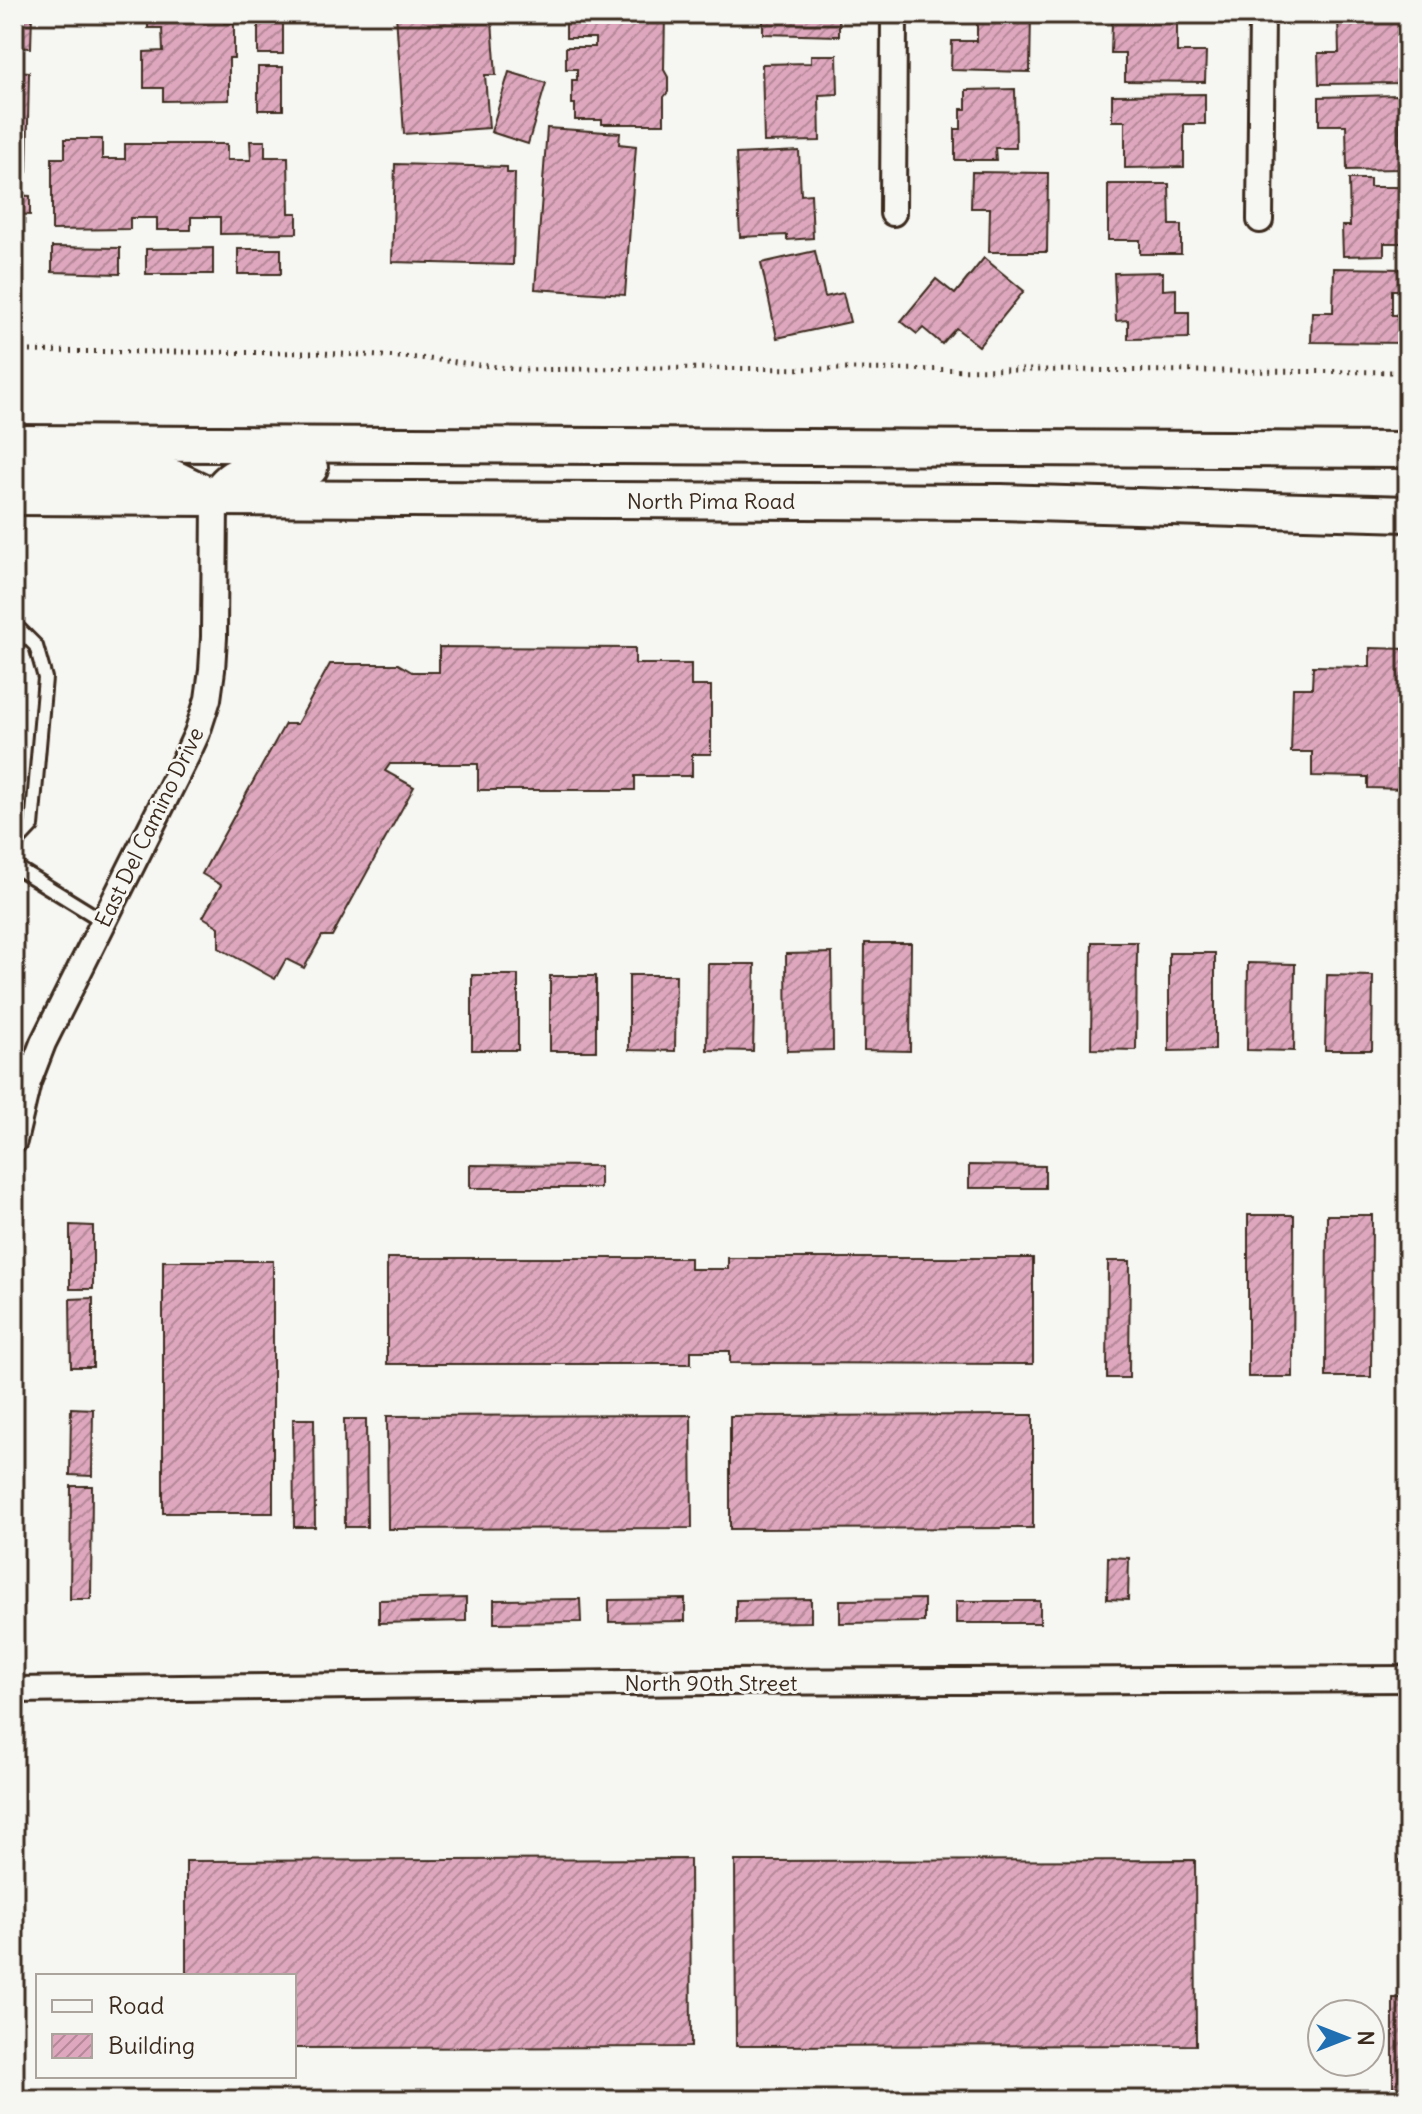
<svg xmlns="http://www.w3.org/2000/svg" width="1422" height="2114" viewBox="0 0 1422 2114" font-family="Delius,sans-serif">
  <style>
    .building { fill: url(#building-hatch); stroke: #3b2a1e; stroke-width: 2 }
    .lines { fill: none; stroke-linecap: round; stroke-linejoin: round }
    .service-casing { stroke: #3b2a1e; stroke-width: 18 }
    .minor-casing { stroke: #3b2a1e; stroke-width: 30 }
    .secondary-casing { stroke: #3b2a1e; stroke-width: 40 }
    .path { stroke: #3b2a1e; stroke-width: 5; stroke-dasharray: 2 6; stroke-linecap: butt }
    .service { stroke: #f6f6f2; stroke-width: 12 }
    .minor { stroke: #f6f6f2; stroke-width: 24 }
    .secondary { stroke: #f6f6f2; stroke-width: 34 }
    .labels { text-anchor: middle; stroke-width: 6; stroke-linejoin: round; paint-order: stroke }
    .street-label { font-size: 22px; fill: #3b2a1e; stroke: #f6f6f2 }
  </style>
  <defs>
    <pattern id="building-hatch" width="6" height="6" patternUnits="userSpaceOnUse" patternTransform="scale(2)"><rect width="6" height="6" fill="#dea7bd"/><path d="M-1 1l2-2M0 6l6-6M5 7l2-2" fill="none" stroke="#b58899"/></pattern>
  </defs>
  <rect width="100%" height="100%" fill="#f6f6f2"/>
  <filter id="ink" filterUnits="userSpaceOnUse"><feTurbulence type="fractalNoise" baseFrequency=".0125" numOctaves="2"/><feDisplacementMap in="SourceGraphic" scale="16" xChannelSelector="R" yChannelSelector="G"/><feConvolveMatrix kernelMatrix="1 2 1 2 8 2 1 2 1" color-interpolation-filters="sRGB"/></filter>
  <g filter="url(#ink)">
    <g class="building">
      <polygon points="14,14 32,14 31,48 14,47"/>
      <polygon points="148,14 224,14 224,23 234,23 234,58 229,58 229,100 163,101 163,88 144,88 144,52 163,51 162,28 148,28"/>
      <rect x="258" y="14" width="25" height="40"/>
      <polygon points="396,14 484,14 484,22 492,21 496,75 485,75 489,128 404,134"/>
      <polygon points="576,14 665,14 664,70 668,77 668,92 664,97 664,124 602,124 602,120 575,120 575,104 572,104 572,80 577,80 577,69 566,69 566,47 595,47 595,38 566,38 566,17 576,17"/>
      <polygon points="763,14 839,14 839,36 763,34"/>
      <polygon points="977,14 1031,14 1030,72 951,70 952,41 977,41"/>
      <polygon points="1125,14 1177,14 1177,52 1206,52 1205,82 1125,81 1125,53 1111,53 1112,21 1125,21"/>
      <polygon points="1338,14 1408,14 1408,83 1319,84 1318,53 1339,53"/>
      <polygon points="811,55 837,55 838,94 819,95 820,141 764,142 762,64 811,63"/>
      <rect x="258" y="67" width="25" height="43"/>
      <polygon points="14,71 29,72 27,172 14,171"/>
      <polygon points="509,72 546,83 528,144 491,132"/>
      <polygon points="1015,89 1016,148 995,148 996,160 955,160 955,129 961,129 961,109 966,109 966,90"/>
      <polygon points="1205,94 1205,124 1184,124 1184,167 1125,168 1125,121 1112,121 1112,95"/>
      <polygon points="1399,95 1400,169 1347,170 1346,125 1319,125 1319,97"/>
      <polygon points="547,128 620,133 619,144 636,146 625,295 535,289"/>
      <polygon points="65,139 102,139 102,159 125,159 125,144 227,144 227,160 251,160 250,141 265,141 265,157 288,157 289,213 297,213 297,233 220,234 220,217 191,217 191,230 157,230 157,218 130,218 130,229 52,230 52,158 65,158"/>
      <polygon points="799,151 801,195 811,194 813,238 787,240 787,235 740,237 736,154"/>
      <polygon points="395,164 507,167 507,173 515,173 513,265 392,262"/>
      <polygon points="972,172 1048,173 1047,252 989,252 990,208 971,208"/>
      <polygon points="1349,179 1370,179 1370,187 1404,187 1405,215 1408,215 1408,243 1384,243 1384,255 1343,256 1342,226 1350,226"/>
      <polygon points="1108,184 1169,184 1170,225 1181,225 1181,254 1140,254 1140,240 1108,240"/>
      <polygon points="14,195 30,196 30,215 14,214"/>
      <polygon points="52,247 120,248 120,274 52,272"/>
      <polygon points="213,248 213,274 146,274 146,249"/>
      <rect x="238" y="249" width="43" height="25"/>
      <polygon points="815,251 825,297 843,293 850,322 777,338 761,263"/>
      <polygon points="984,258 1024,291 979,346 956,328 942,344 923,328 917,334 901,321 936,279 955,294"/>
      <polygon points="1334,268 1408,269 1408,290 1392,290 1392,315 1405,315 1405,343 1311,342 1312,312 1333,312"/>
      <polygon points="1163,272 1163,290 1176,289 1176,312 1189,312 1189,338 1128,339 1128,320 1116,321 1114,273"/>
      <polygon points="439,647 635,648 635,664 691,664 691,686 711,686 711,754 692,754 692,776 635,776 635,790 478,790 478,764 390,764 385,771 414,787 332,936 322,936 304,968 286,959 275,979 219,948 219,927 203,917 221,885 202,874 285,724 297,724 330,664 398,664 412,672 439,672"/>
      <polygon points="1370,648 1408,649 1408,789 1368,788 1368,777 1312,776 1312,752 1291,752 1293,688 1312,688 1313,666 1370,667"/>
      <polygon points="1092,942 1137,942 1136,1050 1091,1049"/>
      <polygon points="865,943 911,943 910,1051 864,1050"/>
      <polygon points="832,953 833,1050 787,1051 786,954"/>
      <polygon points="1169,953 1215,953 1215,1050 1169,1051"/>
      <polygon points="1248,963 1295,964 1294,1051 1247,1050"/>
      <polygon points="708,964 755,964 753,1051 707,1050"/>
      <rect x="472" y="975" width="46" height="75"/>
      <polygon points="629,975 676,975 675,1051 629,1050"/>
      <polygon points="1327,975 1373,976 1372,1050 1325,1050"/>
      <polygon points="1404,975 1408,975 1408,1051 1405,1051"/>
      <rect x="550" y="976" width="46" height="75"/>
      <polygon points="470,1165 600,1166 600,1188 470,1188"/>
      <polygon points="969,1165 1045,1166 1045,1188 969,1188"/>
      <polygon points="1248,1215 1294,1215 1293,1377 1248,1377"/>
      <polygon points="1327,1215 1372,1215 1371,1377 1326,1377"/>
      <polygon points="1404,1215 1408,1215 1408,1378 1405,1378"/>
      <polygon points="70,1225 93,1226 93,1289 70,1289"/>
      <polygon points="387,1258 690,1258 690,1269 728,1269 728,1258 1033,1258 1033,1364 730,1363 730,1351 691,1351 691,1364 387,1364"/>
      <rect x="163" y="1261" width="110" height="252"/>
      <polygon points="1108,1261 1130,1261 1129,1378 1107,1378"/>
      <polygon points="93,1298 93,1367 71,1367 70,1299"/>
      <polygon points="71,1408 93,1409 92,1476 70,1475"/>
      <polygon points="691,1415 692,1528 388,1529 387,1416"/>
      <polygon points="1033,1415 1033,1528 730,1529 730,1416"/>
      <polygon points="293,1419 314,1419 315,1527 294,1527"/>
      <polygon points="344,1419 366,1419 367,1527 345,1527"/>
      <polygon points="71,1486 92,1486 91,1599 70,1599"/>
      <polygon points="1108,1557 1129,1558 1128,1600 1107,1599"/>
      <polygon points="466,1598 466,1621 379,1623 379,1600"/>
      <polygon points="580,1599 581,1622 494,1623 494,1600"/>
      <polygon points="685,1599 685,1621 609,1622 609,1600"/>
      <polygon points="811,1599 811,1622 736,1623 736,1600"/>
      <polygon points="924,1599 924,1622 840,1623 840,1600"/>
      <rect x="956" y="1601" width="84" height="22"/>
      <polygon points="690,1859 691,2047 294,2048 294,1976 186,1976 186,1861"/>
      <polygon points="1195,1860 1196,2045 736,2046 735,1861"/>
      <polygon points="1400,1860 1408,1860 1408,2100 1393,2100 1393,1998 1403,1998"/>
    </g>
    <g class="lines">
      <defs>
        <g id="service">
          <polyline points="14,630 20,630 36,646 45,678 32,826 14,845"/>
          <polyline points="14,866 103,921"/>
        </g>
        <g id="minor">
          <polyline points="893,213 894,14"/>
          <polyline points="1260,220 1262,14"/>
          <polyline points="14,1141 28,1082 43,1043 186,757 197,733 208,699 212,670 214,637 215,497"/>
          <polyline points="14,1690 711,1682 1408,1679"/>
        </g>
        <g id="secondary">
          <polyline points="14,443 1408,450"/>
          <polyline points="14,468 145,469 174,478 203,492"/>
          <polyline points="14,497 1001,502 1408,514"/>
          <path d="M 215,497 C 220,491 225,483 233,478 C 255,464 285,468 310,468"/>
        </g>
      </defs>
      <use href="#service" class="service-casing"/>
      <use href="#minor" class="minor-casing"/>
      <use href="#secondary" class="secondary-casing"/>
      <polyline class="path" points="14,351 321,353 420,358 525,370 651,368 1408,372"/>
      <use href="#service" class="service"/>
      <use href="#minor" class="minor"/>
      <use href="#secondary" class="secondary"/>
    </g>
  </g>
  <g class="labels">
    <g class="street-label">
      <text x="711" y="509">North Pima Road</text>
      <text transform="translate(149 827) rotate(-64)" y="8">East Del Camino Drive</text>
      <text x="711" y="1691">North 90th Street</text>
    </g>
  </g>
  <rect width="1422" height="2114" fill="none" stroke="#f6f6f2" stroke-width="48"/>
  <rect x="24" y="24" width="1374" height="2066" fill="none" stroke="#3b2a1e" stroke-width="3" filter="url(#ink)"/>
  <rect x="36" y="1974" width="260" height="104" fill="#f6f6f2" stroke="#aba49d" stroke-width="2"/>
  <rect x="52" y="2000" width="40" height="12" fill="#f6f6f2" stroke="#aba49d" stroke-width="2"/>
  <text x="108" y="2014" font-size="24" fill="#3b2a1e">Road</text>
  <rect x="52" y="2034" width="40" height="24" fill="url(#building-hatch)" stroke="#aba49d" stroke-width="2"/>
  <text x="108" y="2054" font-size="24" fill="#3b2a1e">Building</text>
  <g transform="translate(1346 2038) rotate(90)"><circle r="38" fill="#f6f6f2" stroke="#aba49d" stroke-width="2"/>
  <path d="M0-6L14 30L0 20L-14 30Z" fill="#1f6fb2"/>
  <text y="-12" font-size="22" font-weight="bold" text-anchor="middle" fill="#3b2a1e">N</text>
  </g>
</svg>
